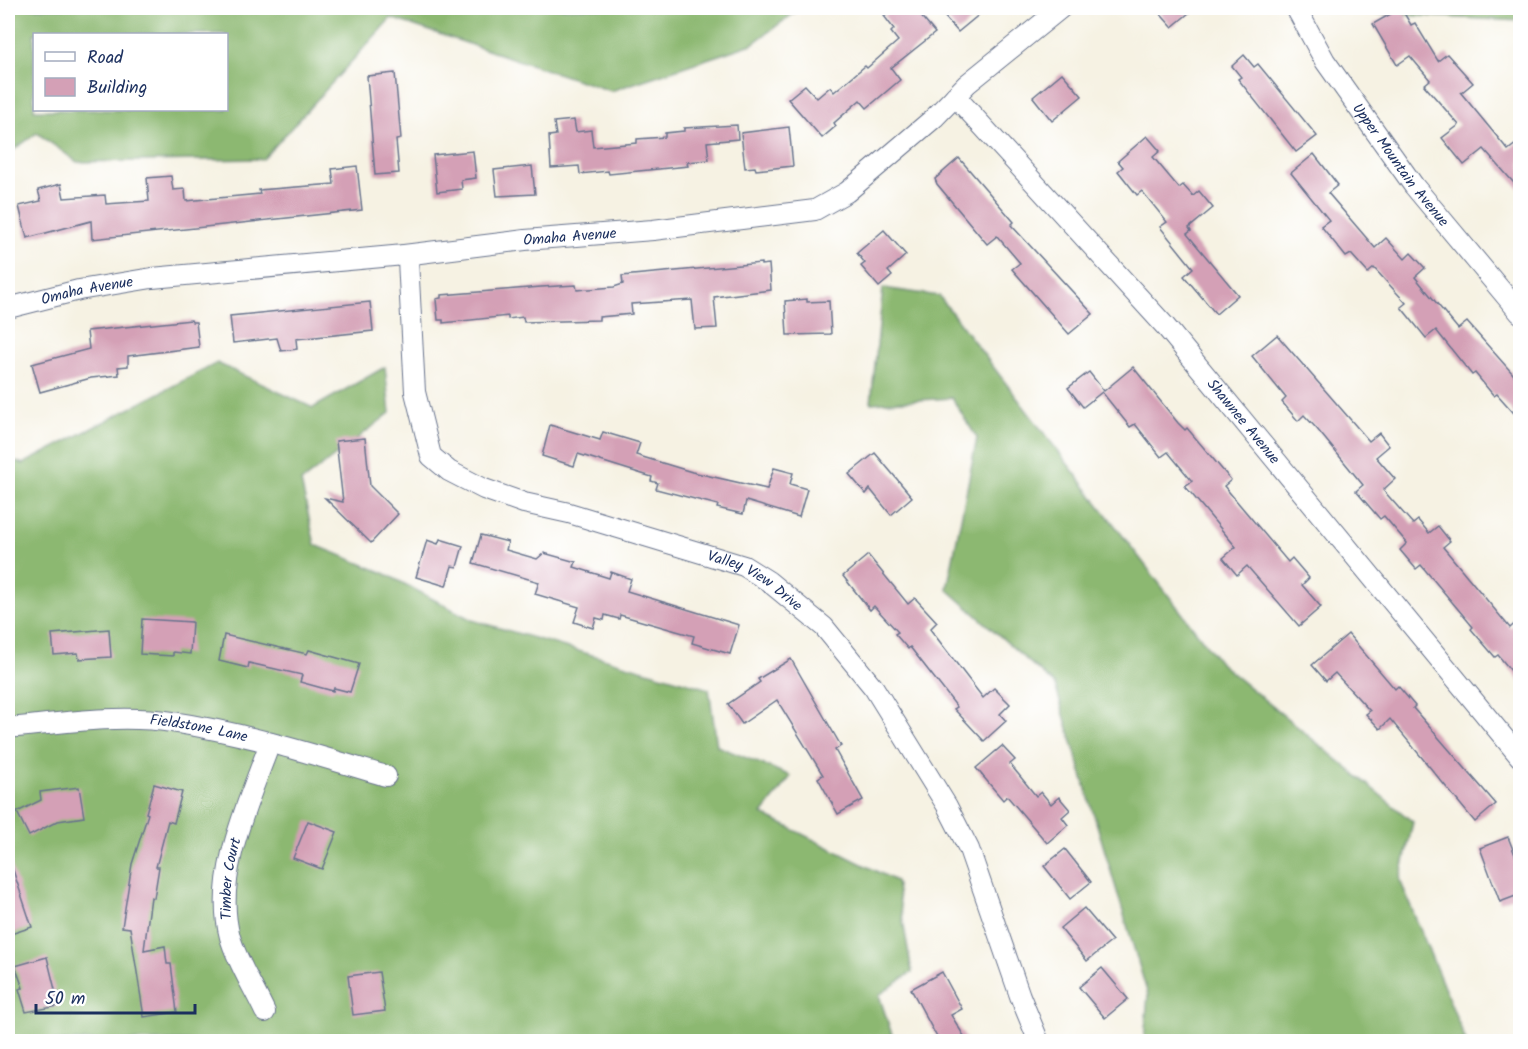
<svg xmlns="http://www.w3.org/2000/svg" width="1528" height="1049" viewBox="0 0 1528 1049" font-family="Kalam,sans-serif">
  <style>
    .forest { fill: #8cb871; stroke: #547468; stroke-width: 1.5; fill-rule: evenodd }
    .building { fill: #d4a0b6 }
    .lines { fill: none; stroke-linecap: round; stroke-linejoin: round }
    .minor-casing { stroke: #68738d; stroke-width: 22 }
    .minor { stroke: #fff; stroke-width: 20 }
    .labels { text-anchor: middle; stroke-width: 4.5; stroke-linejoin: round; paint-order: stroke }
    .street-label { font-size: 15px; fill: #1b2f5e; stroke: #fff }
  </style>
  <rect width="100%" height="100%" fill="#fff"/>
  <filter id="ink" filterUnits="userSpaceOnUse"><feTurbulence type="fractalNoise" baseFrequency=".0167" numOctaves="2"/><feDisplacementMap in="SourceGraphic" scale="12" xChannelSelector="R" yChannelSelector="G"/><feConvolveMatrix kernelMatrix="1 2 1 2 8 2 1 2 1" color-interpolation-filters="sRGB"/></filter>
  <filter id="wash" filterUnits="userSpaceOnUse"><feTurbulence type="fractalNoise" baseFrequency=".008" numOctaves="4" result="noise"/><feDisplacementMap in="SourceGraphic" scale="24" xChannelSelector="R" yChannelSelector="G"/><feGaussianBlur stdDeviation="1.35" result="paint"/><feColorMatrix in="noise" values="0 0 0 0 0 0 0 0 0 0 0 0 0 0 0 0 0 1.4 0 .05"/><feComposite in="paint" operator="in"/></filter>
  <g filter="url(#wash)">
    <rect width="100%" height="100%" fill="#f6f2e3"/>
    <g class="forest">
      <path d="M 8,8 L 801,8 L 752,44 L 611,91 L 391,18 L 263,159 L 77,162 L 37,133 L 8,154 ZM 34,34 L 226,34 L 226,110 L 34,110 Z"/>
      <polygon points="1324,8 1520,8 1520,21 1326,11"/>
      <polygon points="883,288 939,296 1221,664 1413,822 1400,880 1466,1041 1144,1041 1148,995 1055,685 947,589 977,438 952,398 871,403"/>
      <polygon points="217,363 313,408 385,367 390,413 301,482 315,545 384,573 472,620 709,689 717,746 791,776 762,814 896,881 912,972 879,995 894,1041 8,1041 8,458 23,464"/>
    </g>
    <g id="blocks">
      <g class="building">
        <polygon points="894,8 914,8 935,33 891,68 900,80 867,108 860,100 834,123 836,126 822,138 788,99 805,85 817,98 830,87 834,92 865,66 867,68 898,41 891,32 894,29 884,16"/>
        <polygon points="937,8 987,8 958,32"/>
        <polygon points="1155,8 1195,8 1172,27"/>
        <polygon points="1401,8 1411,25 1415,23 1438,61 1447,54 1473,83 1461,93 1508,150 1521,140 1521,191 1484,149 1464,165 1442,138 1459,125 1424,85 1430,80 1410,56 1397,65 1373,24"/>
        <polygon points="1244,55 1254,67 1258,64 1317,136 1296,152 1238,79 1241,77 1232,66"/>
        <polygon points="395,73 401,139 396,140 399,173 375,175 367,76"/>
        <polygon points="1062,73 1082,96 1052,121 1033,97"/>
        <polygon points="574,120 576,132 591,130 593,147 637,143 637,139 665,137 665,133 684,131 684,128 737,125 738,139 707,142 709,160 687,162 688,166 609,174 608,171 580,174 579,166 551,168 549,136 556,135 554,122"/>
        <polygon points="789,127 793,166 756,170 755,167 745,168 741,133"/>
        <polygon points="1147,136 1160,151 1153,157 1179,188 1183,185 1193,196 1199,191 1213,208 1189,228 1191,231 1187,234 1238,295 1216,314 1184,276 1193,268 1160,227 1167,222 1142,191 1137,195 1118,171 1123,167 1118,161"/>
        <polygon points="473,151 476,178 461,180 462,189 437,192 433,155"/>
        <polygon points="1314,154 1338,185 1328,193 1375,248 1386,238 1405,259 1411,253 1425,268 1415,277 1458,329 1467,322 1521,383 1521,421 1497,394 1494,396 1475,373 1472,375 1436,330 1426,338 1401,307 1406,303 1374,268 1368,273 1351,254 1346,257 1321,226 1329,220 1291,173"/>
        <polygon points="959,158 1014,222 1011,225 1093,314 1069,334 1012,269 1020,263 997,236 987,244 937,184 935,179"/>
        <polygon points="357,166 362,210 92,239 91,221 27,238 19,206 41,201 38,190 61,184 64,198 105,195 106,204 149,201 147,178 171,176 173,190 185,189 186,201 260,194 259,190 334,184 332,169"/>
        <polygon points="532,166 535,194 497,196 494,170"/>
        <polygon points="884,230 906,255 888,271 892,276 879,287 861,266 865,263 857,253"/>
        <polygon points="761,263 761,265 769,264 771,290 714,297 717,328 695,329 692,300 631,304 632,314 599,317 599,320 524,322 523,317 508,319 508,316 443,323 443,320 438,320 436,299 441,298 441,295 541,287 576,285 577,290 614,287 623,284 622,276"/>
        <polygon points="807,299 807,302 829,301 831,334 787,335 785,301"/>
        <polygon points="370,302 373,331 296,339 297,349 281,351 277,338 233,343 230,316"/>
        <polygon points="191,320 192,322 196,322 199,347 128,356 128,366 118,367 119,375 91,378 40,392 32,364 89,349 87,331"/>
        <polygon points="1277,335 1369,441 1379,433 1389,446 1376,457 1395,479 1383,490 1413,524 1418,520 1429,533 1438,526 1450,541 1443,547 1510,628 1521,618 1521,683 1498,655 1495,657 1471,629 1473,627 1421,565 1416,569 1400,550 1407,543 1384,516 1380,519 1356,491 1363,485 1317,429 1304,415 1298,421 1282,402 1286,398 1252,356"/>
        <polygon points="1133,367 1178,423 1185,430 1187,428 1231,480 1224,486 1245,511 1288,562 1292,558 1309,578 1302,585 1321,607 1299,626 1247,566 1237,575 1223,558 1236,547 1185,486 1192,481 1168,452 1161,457 1135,424 1130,427 1102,392 1083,407 1068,388 1089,372 1104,391"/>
        <polygon points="550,425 600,440 603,432 640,443 636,455 692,472 767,489 774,468 793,473 790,484 807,489 799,517 746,501 743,514 717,508 718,505 656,489 658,483 651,481 652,477 578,454 574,466 542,456"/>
        <polygon points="365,438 370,486 398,514 371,543 325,498 343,502 336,441"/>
        <polygon points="875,453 912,497 891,515 870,489 866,494 849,474"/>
        <polygon points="481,535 508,542 506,550 537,559 544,553 576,562 574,567 609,578 611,572 631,579 627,591 739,625 730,654 692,643 694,636 620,615 619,619 605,615 604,620 596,618 593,628 574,622 579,607 535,594 539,582 473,563"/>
        <polygon points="440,539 463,546 457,567 452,566 446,586 416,577 427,540 438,544"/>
        <polygon points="868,555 908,604 915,598 937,622 930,629 983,698 994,688 1010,704 1000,714 1006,721 984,741 954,709 957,707 910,647 908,649 895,634 898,632 874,606 870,610 843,576"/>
        <polygon points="142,619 192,622 190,654 173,652 173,656 140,654"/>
        <polygon points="109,629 111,657 79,659 78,653 54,655 52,634"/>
        <polygon points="1348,634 1395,689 1398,686 1415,706 1413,708 1496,804 1475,822 1390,719 1380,729 1366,714 1370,711 1335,673 1326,681 1312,665"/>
        <polygon points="224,635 307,654 309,650 359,664 350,692 334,688 333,691 300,682 302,675 249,663 248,668 219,661"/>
        <polygon points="791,659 841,746 835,750 863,800 838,814 818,778 823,775 777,700 742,724 728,704 760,682 758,679"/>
        <polygon points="1002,746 1015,760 1010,764 1036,796 1041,792 1051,804 1059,797 1070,810 1062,817 1068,825 1047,843 1007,796 1003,800 976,768"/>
        <polygon points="154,784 182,792 174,823 168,821 156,867 159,867 154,898 151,897 144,950 165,946 167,964 171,964 177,1012 144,1017 130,928 122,927 132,864 148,814 146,813"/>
        <polygon points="79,787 84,817 58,821 29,836 17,812 41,800 40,792"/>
        <polygon points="308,821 337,832 322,869 293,858"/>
        <polygon points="1508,837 1521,870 1521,894 1500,902 1480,848"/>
        <polygon points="1065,849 1091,882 1070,899 1044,866"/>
        <polygon points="10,861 32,927 8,935 8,862"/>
        <polygon points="1084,908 1112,941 1087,961 1060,928"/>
        <polygon points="47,957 59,1006 26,1012 19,989 23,988 15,966"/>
        <polygon points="1102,968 1128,999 1105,1018 1079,987"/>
        <polygon points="379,972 385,1011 353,1015 348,976"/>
        <polygon points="942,972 962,1009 951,1015 967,1041 939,1041 911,989"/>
      </g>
    </g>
  </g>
  <g filter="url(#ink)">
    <use href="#blocks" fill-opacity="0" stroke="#68738d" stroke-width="1.5"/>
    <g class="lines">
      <defs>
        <g id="minor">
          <path id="s1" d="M 1296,8 L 1325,61 L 1414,186 L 1520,313"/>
          <path id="s2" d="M 955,96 L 1166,327 L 1520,757"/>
          <path id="s3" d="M 404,255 L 408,260 L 415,392 L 431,456 L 449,471 L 484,489 L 524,503 L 569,513 L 744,566 L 768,581 L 824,627 L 874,688 L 947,806 L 969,849 L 1020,996 L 1039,1042"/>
          <path id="s4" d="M 8,308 L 79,290 L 152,278 L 404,255 L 525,240 L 653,230 L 815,210 L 847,192 L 934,118 L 967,84 L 1061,8"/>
          <path id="s5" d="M 8,728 C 61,723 119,714 172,722 C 245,733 316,755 386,776"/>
          <path id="s6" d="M 265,1012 C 254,988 237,962 230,937 C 213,875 249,801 270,743"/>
        </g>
      </defs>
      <use href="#minor" class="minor-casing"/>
      <use href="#minor" class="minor"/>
    </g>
  </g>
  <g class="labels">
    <g class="street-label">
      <text dy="5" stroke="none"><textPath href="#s1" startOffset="189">Upper Mountain Avenue</textPath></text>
      <text dy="5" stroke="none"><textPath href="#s4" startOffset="567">Omaha Avenue</textPath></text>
      <text dy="5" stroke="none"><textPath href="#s4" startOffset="81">Omaha Avenue</textPath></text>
      <text dy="5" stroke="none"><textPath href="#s2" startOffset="435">Shawnee Avenue</textPath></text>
      <text dy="5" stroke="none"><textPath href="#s3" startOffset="555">Valley View Drive</textPath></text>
      <text dy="5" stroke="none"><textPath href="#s5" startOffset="192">Fieldstone Lane</textPath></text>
      <text dy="5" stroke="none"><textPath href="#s6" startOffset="142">Timber Court</textPath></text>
    </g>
  </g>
  <rect width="1528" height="1049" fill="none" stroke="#fff" stroke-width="30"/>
  <rect x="33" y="33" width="195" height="78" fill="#ffffff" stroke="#a4acbf" stroke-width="1.5"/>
  <rect x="45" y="52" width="30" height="9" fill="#ffffff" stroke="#a4acbf" stroke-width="1.5"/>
  <text x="87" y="63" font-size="18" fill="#1b2f5e">Road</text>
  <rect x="45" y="78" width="30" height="18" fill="#d4a0b6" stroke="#a4acbf" stroke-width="1.5"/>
  <text x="87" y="93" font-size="18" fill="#1b2f5e">Building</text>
  <path d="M36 1004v9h159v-9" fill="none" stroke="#1b2f5e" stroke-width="3"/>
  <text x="45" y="1004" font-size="18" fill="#1b2f5e" stroke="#ffffff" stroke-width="4.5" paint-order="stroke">50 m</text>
</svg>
